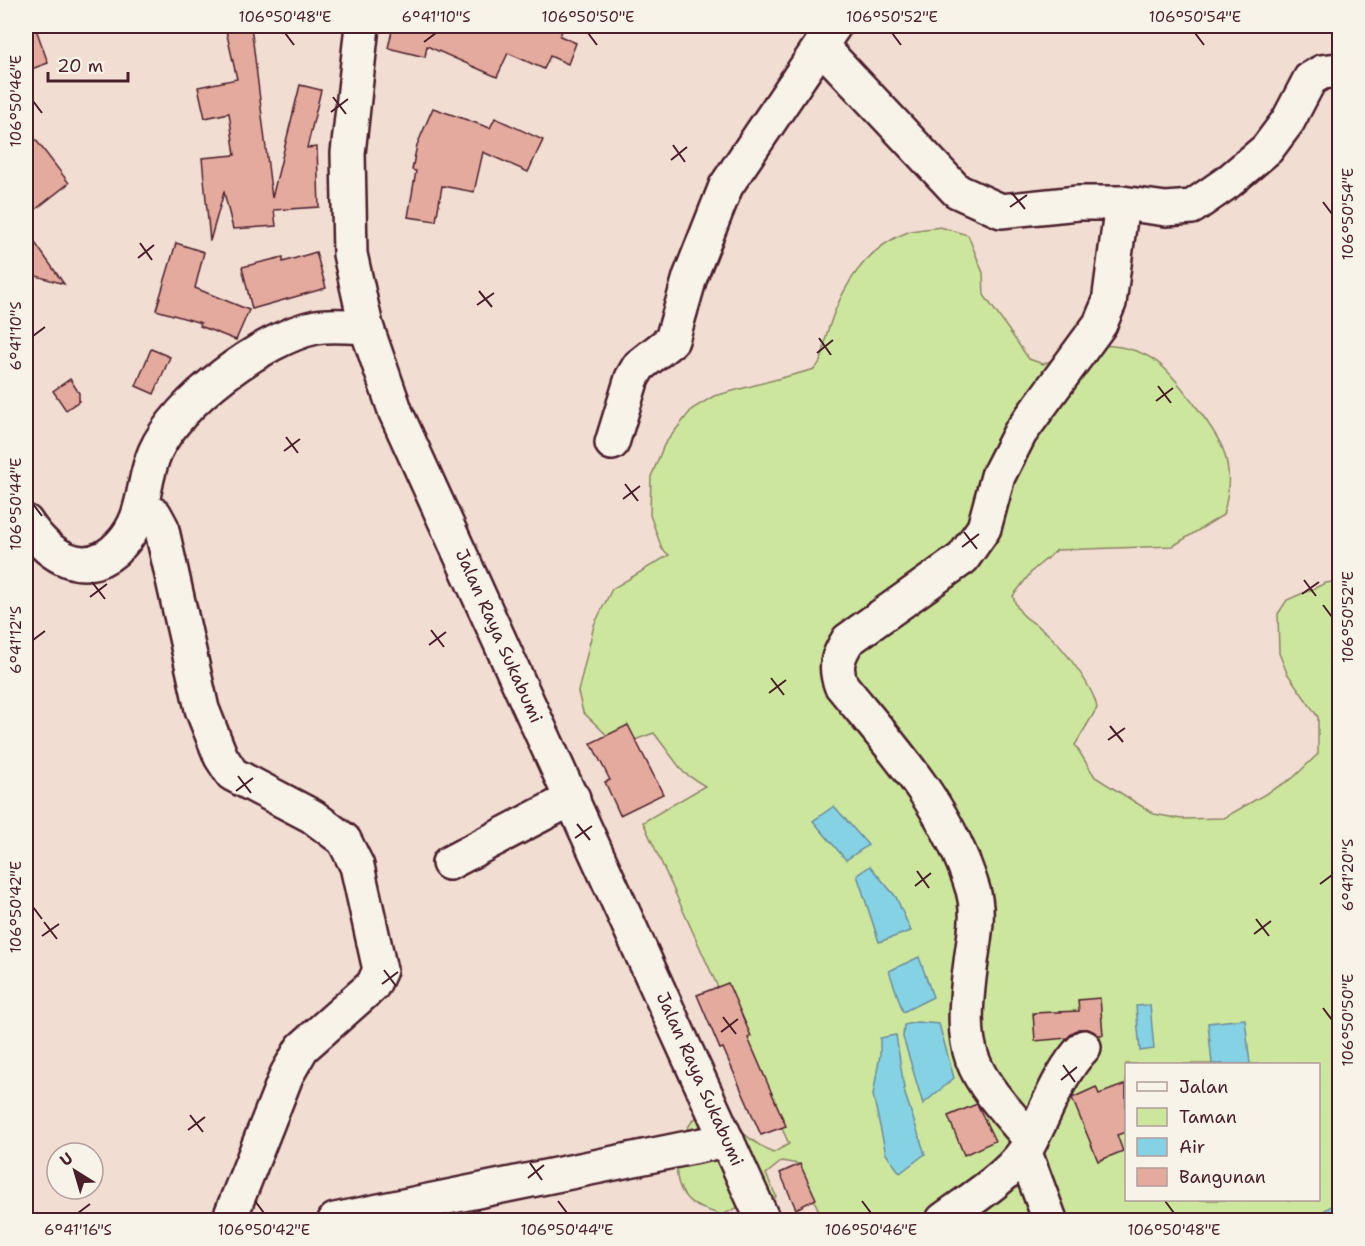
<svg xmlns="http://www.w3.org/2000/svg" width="1365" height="1246" viewBox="0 0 1365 1246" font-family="'Shantell Sans',sans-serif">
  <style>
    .green { fill: #cce79d; stroke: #8b8364; stroke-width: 1.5; fill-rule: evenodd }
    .water { fill: #85d2e4; stroke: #6d8a9a; stroke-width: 1.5 }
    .building { fill: #e4aa9e; stroke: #4a1f2b; stroke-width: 1.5 }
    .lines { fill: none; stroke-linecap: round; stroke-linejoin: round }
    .minor-casing { stroke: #4a1f2b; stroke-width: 38 }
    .highway-casing { stroke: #4a1f2b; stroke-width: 38 }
    .minor { stroke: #f7f3e8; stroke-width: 33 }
    .highway { stroke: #f7f3e8; stroke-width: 33 }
    .ticks { fill: none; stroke: #4a1f2b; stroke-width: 2 }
    .labels { text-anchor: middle; stroke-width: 4.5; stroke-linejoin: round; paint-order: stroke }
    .street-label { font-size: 18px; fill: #4a1f2b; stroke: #f7f3e8 }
    .neatline { fill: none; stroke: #4a1f2b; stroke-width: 2 }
    .ticks-label { font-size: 15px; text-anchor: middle; fill: #4a1f2b }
  </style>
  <rect width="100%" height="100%" fill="#f1ddd2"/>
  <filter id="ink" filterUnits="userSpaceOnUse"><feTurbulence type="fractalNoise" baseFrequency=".0167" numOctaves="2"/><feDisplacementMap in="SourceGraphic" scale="12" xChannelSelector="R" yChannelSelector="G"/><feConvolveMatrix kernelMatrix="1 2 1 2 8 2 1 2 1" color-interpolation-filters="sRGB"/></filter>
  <g filter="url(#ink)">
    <path class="green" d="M 940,227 L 968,235 L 983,273 L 984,295 L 1029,359 L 1043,364 C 1066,355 1088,343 1113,346 C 1131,348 1150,355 1163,367 C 1179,382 1218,433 1224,452 C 1231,473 1229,495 1223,515 L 1173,546 L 1057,550 L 1033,570 L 1013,596 C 1019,620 1034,620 1049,635 C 1065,650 1094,688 1097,708 L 1075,745 L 1095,777 L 1154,814 L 1181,819 L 1224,818 L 1293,778 L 1318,754 L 1318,717 L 1287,673 L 1279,653 L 1278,614 L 1287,600 L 1326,583 L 1339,581 L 1339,1202 L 1308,1220 L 823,1220 L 798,1164 L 782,1161 L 766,1174 L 776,1196 L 772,1205 L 749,1202 L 722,1215 C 713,1212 702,1209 695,1205 C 668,1188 674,1146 691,1123 C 694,1118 701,1114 706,1111 C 735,1121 746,1140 773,1153 L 789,1144 L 643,822 L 705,786 L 684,773 L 654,733 L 618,746 L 583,712 L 578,692 L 594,625 L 612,589 L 669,555 L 662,549 L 650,515 L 651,477 L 664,445 L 692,409 L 714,396 L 815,369 C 827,355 822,346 828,330 C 841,289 865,248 908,232 C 917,229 930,229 940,227 ZM 1126,1064 L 1318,1064 L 1318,1200 L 1126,1200 Z"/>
    <g class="water">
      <polygon points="834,806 868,845 846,860 813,821"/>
      <polygon points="870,866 896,897 911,931 879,942 857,875"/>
      <polygon points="919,957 933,997 903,1012 889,971"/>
      <polygon points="1150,1005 1154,1049 1140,1051 1136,1006"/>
      <polygon points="1245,1019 1250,1064 1212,1064 1208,1023"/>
      <polygon points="917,1022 939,1024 954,1078 923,1104 903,1037 904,1025"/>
      <polygon points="896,1035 905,1094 925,1154 900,1173 886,1154 873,1095 880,1055 880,1038"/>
      <polygon points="1339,1199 1339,1220 1314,1220"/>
    </g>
    <g class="building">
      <polygon points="26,26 35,26 48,63 26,71"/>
      <polygon points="225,26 251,26 272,198 300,85 321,90 307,148 317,147 319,207 274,210 276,226 233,229 224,192 210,241 202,158 235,155 229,113 205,118 198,87 237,79"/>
      <polygon points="381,26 564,26 560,36 576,43 568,64 550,56 544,69 508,53 497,77 427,46 425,57 388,48 392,31"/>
      <polygon points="433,108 490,128 495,118 543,140 528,172 483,152 474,192 442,186 436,221 408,217 416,171 412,170 417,145"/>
      <polygon points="26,127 69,183 26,217"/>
      <polygon points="26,230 64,284 26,273"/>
      <polygon points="176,243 204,252 195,288 249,310 236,340 200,326 201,323 156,310"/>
      <polygon points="316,252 326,288 252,309 242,267 283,257 283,262"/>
      <polygon points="151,349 170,357 154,394 136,386"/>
      <polygon points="70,379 79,393 79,401 66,410 53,391"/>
      <polygon points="628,725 663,794 620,815 605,782 610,780 591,743"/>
      <polygon points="728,983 751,1036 748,1038 786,1126 761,1135 723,1048 720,1049 697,995"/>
      <polygon points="1100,998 1103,1035 1098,1035 1088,1029 1078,1029 1067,1038 1035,1041 1033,1013 1079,1011 1078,1000"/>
      <polygon points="1126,1084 1126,1132 1117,1135 1123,1151 1098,1161 1072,1098 1096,1087 1099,1094"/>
      <polygon points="977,1104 995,1141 964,1155 948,1116"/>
      <polygon points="800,1164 816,1199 796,1209 780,1173"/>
    </g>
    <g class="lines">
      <defs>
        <g id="minor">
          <polyline points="821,46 957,191 1001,211 1078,203 1122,203 1166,209 1192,207 1228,182 1267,149 1288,121 1310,79 1322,72 1340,70"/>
          <polyline points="612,443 632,378 639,366 672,340 690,277 726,186 834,26"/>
          <polyline points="142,510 155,515 161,526 202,709 221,757 232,774 312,816 344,840 357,866 380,970 373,985 302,1048 287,1074 229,1220"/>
          <path d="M 26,522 C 49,557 87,582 121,544 C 147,516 141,484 155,452 C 177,402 263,338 316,327 C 331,324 350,327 366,326"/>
          <polyline points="449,863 573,798"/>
          <path d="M 1031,1140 C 1048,1108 1059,1073 1084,1047"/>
          <polyline points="1025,1153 1050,1220"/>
          <polyline points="335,1220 727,1140"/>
          <path d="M 943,1220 C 971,1199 1017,1172 1031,1140 C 969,1069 958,1058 971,962 C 974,937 980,914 973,890 C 948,807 894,750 841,685 C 834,666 838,656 848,640 L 963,558 L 984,528 L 998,476 L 1020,433 L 1100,324 L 1109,303 L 1122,203"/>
        </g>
        <polyline id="highway" points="362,26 348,153 350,254 366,326 396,413 763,1220"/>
      </defs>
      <use href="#minor" class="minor-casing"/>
      <use href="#highway" class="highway-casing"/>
      <use href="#minor" class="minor"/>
      <use href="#highway" class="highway"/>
    </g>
  </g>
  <path class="ticks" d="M 285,33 L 294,45M 588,33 L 597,45M 892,33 L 901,45M 1195,33 L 1204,45M 424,42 L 436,33M 333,97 L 346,114M 33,101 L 42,113M 331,112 L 348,99M 673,145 L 685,162M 671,160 L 687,147M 1012,193 L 1025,209M 1323,202 L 1332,214M 1010,207 L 1027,195M 140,243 L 152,260M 138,258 L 154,245M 479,291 L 492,307M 477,305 L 494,293M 33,336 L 45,327M 819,338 L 831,355M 817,353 L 833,340M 1158,386 L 1171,403M 1156,401 L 1173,388M 286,437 L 298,453M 284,451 L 300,439M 625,484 L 638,501M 623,499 L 640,486M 33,504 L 42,516M 964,532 L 977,549M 962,547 L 979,534M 1304,580 L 1316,596M 92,582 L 105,599M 1302,594 L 1319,582M 90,597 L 107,584M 1323,605 L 1332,617M 431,630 L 444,647M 33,640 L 45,631M 429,645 L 446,632M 771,678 L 784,695M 769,693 L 786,680M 1110,726 L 1123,742M 1108,740 L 1125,728M 238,776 L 251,793M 236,791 L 253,778M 577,824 L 590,840M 575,838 L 592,826M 917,871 L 929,888M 1320,884 L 1332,875M 915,886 L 931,873M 33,907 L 42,919M 1256,919 L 1269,936M 44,922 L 57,939M 1254,934 L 1271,921M 42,936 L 59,924M 384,970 L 396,986M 382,984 L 398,972M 1323,1008 L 1332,1020M 723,1017 L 736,1034M 721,1032 L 738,1019M 1063,1065 L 1075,1082M 1061,1080 L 1077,1067M 190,1115 L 203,1132M 188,1130 L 205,1117M 530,1163 L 542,1180M 528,1178 L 544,1165M 255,1201 L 264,1213M 558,1201 L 567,1213M 862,1201 L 871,1213M 1165,1201 L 1174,1213M 78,1213 L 90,1204"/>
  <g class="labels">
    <g class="street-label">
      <text transform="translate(499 636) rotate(66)" y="6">Jalan Raya Sukabumi</text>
      <text transform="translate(700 1079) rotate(66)" y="6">Jalan Raya Sukabumi</text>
    </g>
  </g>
  <rect width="1365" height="1246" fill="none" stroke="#f7f3e8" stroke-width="66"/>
  <rect x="1125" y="1063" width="195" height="138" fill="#f7f3e8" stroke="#b29e9c" stroke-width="1.5"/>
  <rect x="1137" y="1082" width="30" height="9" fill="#f7f3e8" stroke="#b29e9c" stroke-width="1.5"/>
  <text x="1179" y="1093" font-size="18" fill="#4a1f2b">Jalan</text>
  <rect x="1137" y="1108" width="30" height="18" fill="#cce79d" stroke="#b29e9c" stroke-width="1.5"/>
  <text x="1179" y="1123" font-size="18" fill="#4a1f2b">Taman</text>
  <rect x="1137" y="1138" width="30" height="18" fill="#85d2e4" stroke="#b29e9c" stroke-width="1.5"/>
  <text x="1179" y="1153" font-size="18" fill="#4a1f2b">Air</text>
  <rect x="1137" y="1168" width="30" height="18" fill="#e4aa9e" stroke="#b29e9c" stroke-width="1.5"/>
  <text x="1179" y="1183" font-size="18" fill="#4a1f2b">Bangunan</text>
  <g transform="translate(75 1171) rotate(323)"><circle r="28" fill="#f7f3e8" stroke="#b29e9c" stroke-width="1.5"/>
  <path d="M0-4.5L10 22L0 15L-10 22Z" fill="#4a1f2b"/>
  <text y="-9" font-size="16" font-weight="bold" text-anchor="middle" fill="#4a1f2b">U</text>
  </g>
  <path d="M48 72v9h80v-9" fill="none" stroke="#4a1f2b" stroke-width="3"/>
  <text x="57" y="72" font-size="18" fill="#4a1f2b" stroke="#f7f3e8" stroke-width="4.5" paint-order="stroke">20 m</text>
  <rect x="33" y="33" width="1299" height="1180" class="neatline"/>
  <g class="ticks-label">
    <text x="285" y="22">106°50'48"E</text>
    <text x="436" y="22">6°41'10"S</text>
    <text x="588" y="22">106°50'50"E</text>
    <text x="892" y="22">106°50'52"E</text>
    <text x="1195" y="22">106°50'54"E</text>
    <text transform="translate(16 101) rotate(-90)" y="5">106°50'46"E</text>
    <text transform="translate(1348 214) rotate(-90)" y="5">106°50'54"E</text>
    <text transform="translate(16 336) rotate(-90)" y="5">6°41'10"S</text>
    <text transform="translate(16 504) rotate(-90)" y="5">106°50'44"E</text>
    <text transform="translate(1348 617) rotate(-90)" y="5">106°50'52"E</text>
    <text transform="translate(16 640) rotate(-90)" y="5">6°41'12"S</text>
    <text transform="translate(1348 875) rotate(-90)" y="5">6°41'20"S</text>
    <text transform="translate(16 907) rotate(-90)" y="5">106°50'42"E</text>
    <text transform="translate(1348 1020) rotate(-90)" y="5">106°50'50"E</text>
    <text x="78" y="1235">6°41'16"S</text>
    <text x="264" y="1235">106°50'42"E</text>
    <text x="567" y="1235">106°50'44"E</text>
    <text x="871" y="1235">106°50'46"E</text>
    <text x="1174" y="1235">106°50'48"E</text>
  </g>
</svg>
